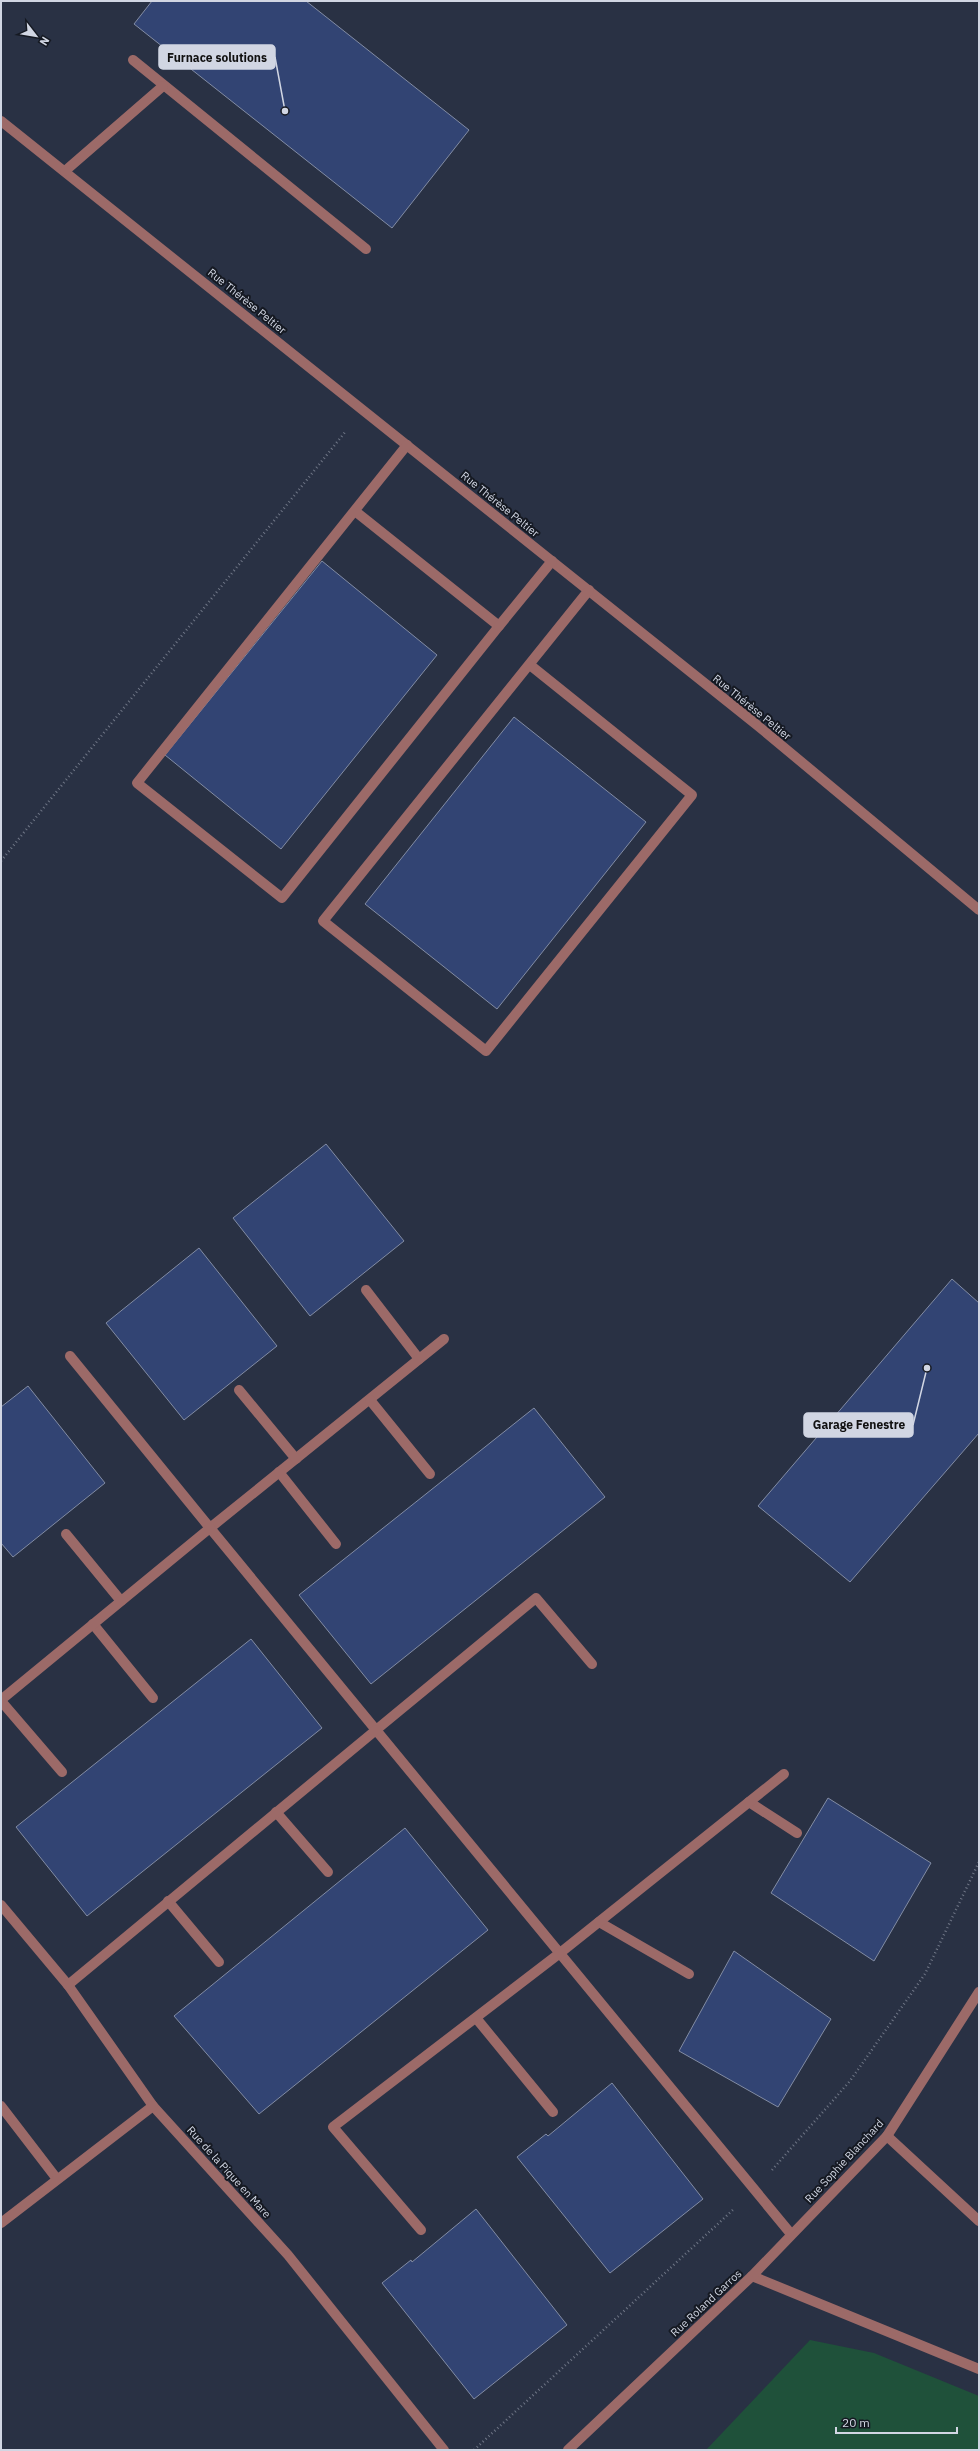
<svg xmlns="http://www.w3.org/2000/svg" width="980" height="2451" viewBox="0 0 980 2451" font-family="'IBM Plex Sans',sans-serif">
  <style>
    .green { fill: #1f513a }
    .building { fill: #324473; stroke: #828ca4 }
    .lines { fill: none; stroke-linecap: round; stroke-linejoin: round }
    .path { stroke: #707787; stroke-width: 2.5; stroke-dasharray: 1 3; stroke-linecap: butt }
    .minor { stroke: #9c6a68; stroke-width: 10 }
    .labels { text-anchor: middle; stroke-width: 4; stroke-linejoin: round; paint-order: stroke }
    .street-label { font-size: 11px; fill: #d1d6e3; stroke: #151922 }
    .leader { fill: none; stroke: #d1d6e3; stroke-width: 1.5 }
    .callout-dot { fill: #d1d6e3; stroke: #151922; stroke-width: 1.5 }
    .callout { fill: #d1d6e3; stroke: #d1d6e3; stroke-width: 1.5 }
    .callout-label { font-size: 12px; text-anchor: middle; font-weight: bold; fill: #111 }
  </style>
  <rect width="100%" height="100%" fill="#293144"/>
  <polygon class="green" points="810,2340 874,2353 979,2396 979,2450 706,2450"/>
  <g class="building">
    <polygon points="152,1 306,1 469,130 392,228 134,24"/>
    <polygon points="322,561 437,655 281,849 165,755"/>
    <polygon points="514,717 646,822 497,1009 365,904"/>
    <polygon points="326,1144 404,1241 310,1316 233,1218"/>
    <polygon points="199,1248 277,1346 184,1420 106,1323"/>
    <polygon points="952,1279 979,1303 979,1433 850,1582 758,1506"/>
    <polygon points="28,1386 105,1483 13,1557 1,1543 1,1407"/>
    <polygon points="534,1408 605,1497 371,1684 299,1595"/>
    <polygon points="251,1639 322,1728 87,1916 16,1827"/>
    <polygon points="828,1798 931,1863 874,1961 771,1893"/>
    <polygon points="405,1828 488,1930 259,2114 174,2016"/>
    <polygon points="734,1951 831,2019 778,2107 679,2051"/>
    <polygon points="612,2083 703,2199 610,2273 517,2157 546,2134 548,2136"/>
    <polygon points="476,2209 567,2325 474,2399 382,2283 411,2260 412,2262"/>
  </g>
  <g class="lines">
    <g class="path">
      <polyline points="1,861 346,431"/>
      <polyline points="772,2170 850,2081 925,1974 979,1862"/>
      <polyline points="474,2450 735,2208"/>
    </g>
    <g class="minor">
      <polyline points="133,60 366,249"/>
      <polyline points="1,121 757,725 979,910"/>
      <polyline points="65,171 163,86"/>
      <polyline points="355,511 499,626 282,898 137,783 407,445"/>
      <polyline points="499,626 552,561"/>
      <polyline points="530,665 692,795 486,1051 323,921 589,590"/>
      <polyline points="366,1290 419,1359"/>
      <polyline points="70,1356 210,1528 444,1339"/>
      <polyline points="239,1390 296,1459"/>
      <polyline points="370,1400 430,1474"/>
      <polyline points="279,1472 336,1544"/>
      <polyline points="66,1534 121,1601"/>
      <polyline points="93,1624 153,1698"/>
      <polyline points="1,1700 210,1528 376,1730 536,1598 592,1664"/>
      <polyline points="1,1701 62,1772"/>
      <polyline points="749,1802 797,1833"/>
      <polyline points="276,1812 328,1872"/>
      <polyline points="168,1901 219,1962"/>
      <polyline points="1,1905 68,1985 153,2106 288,2255 444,2450"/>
      <polyline points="599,1922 689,1974"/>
      <polyline points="68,1985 376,1730 791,2234"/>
      <polyline points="476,2018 553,2112"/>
      <polyline points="1,2106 57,2179"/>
      <polyline points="887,2136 979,2221"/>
      <polyline points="1,2223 153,2106"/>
      <polyline points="421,2230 333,2127 560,1953 784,1774"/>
      <polyline points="752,2276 979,2369"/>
      <polyline points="568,2450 752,2276 887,2136 979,1992"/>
    </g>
  </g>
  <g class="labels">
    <g class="street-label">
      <text transform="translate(247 301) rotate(39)" y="4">Rue Thérèse Peltier</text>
      <text transform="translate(500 504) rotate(39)" y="4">Rue Thérèse Peltier</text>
      <text transform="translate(752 707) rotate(39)" y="4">Rue Thérèse Peltier</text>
      <text transform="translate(844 2161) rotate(-47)" y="4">Rue Sophie Blanchard</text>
      <text transform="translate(229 2172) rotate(48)" y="4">Rue de la Pique en Mare</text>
      <text transform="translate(706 2303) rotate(-43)" y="4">Rue Roland Garros</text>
    </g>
  </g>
  <path class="leader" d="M285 111L275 57M927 1368L913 1425"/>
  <g class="callout-dot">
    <circle cx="285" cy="111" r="4"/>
    <circle cx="927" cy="1368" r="4"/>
  </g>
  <g class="callout">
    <rect x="159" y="45" width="116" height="24" rx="4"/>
    <rect x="804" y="1413" width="109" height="24" rx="4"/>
  </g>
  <g class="callout-label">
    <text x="217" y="62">Furnace solutions</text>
    <text x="859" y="1429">Garage Fenestre</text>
  </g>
  <rect width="980" height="2451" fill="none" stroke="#d1d6e3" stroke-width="4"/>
  <g transform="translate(36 36) rotate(121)" stroke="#151922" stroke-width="3" paint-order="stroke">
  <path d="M0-3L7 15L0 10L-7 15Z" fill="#d1d6e3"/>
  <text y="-6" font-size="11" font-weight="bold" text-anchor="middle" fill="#d1d6e3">N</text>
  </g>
  <path d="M836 2427v6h121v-6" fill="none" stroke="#d1d6e3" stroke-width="2"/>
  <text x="842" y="2427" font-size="12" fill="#d1d6e3" stroke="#151922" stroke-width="3" paint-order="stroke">20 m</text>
</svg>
